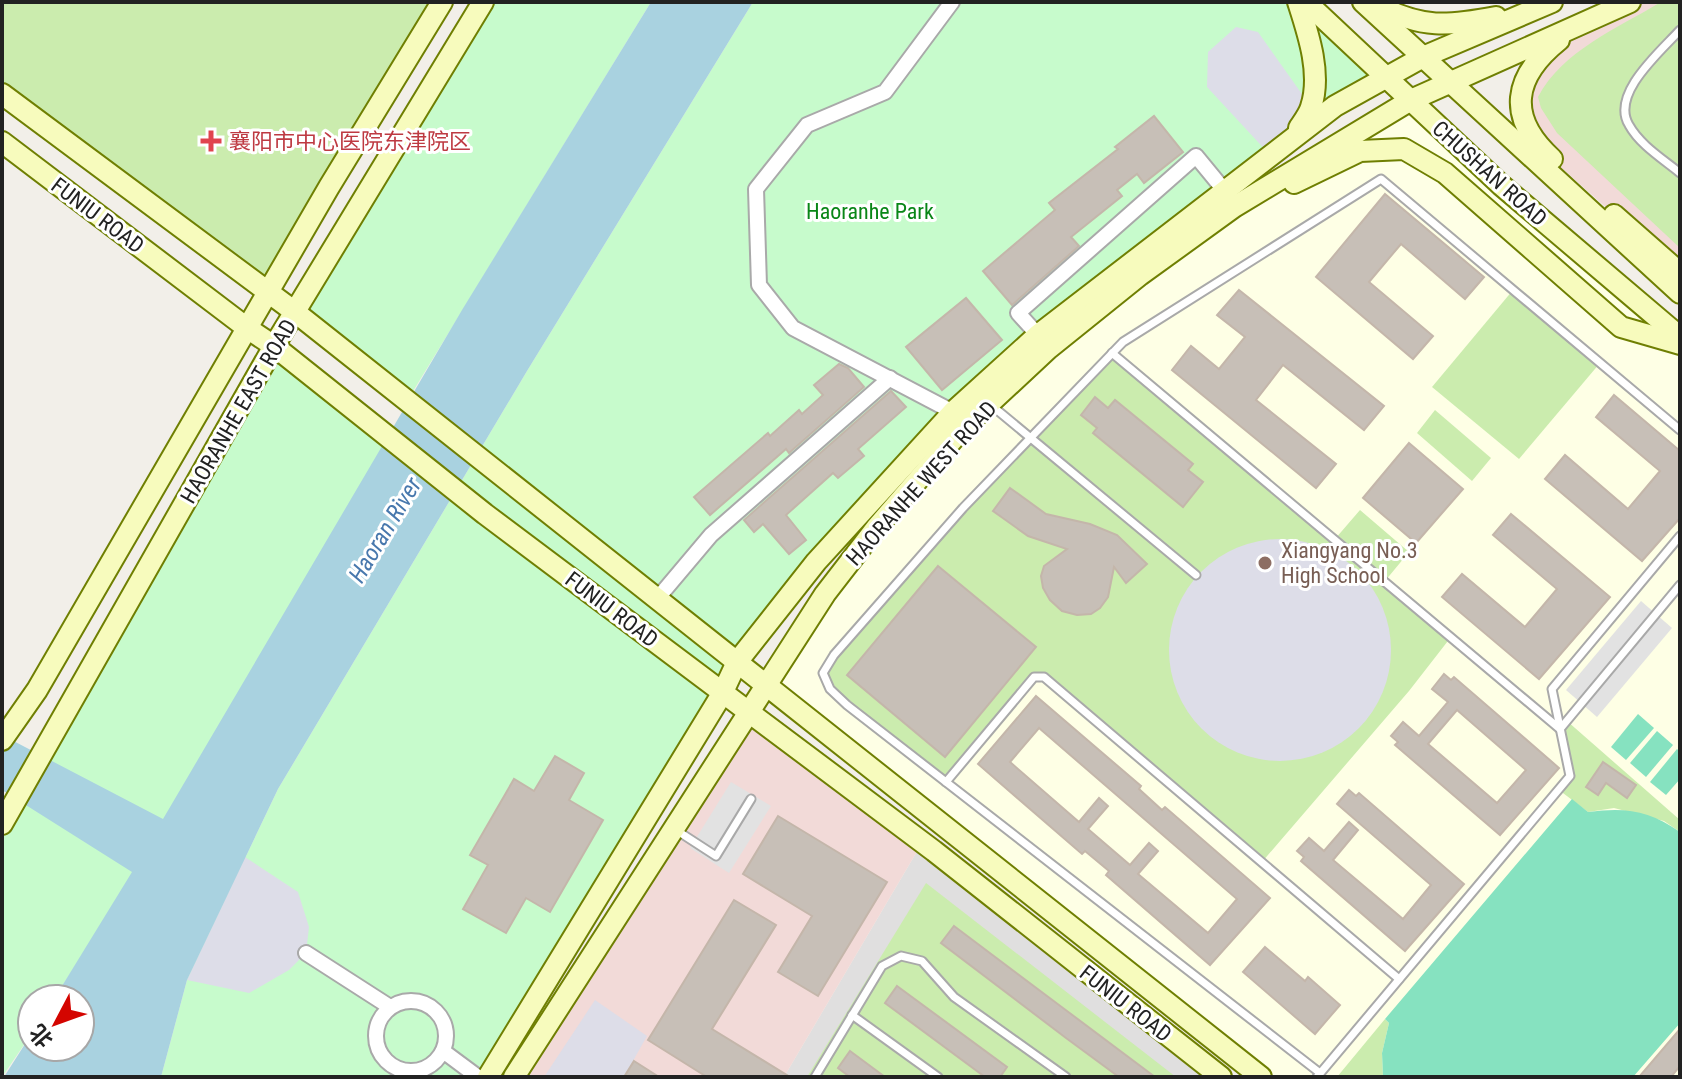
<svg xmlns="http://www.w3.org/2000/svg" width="1682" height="1079" viewBox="0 0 1682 1079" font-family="'Roboto Condensed','Noto Sans SC',sans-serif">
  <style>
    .residential { fill: #e0dfdf }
    .commercial { fill: #f2dad8 }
    .education { fill: #feffe5 }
    .grass { fill: #cbecae }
    .park { fill: #c7fbcc }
    .pitch { fill: #86e2c0 }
    .parking { fill: #e2e2e2 }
    .plaza { fill: #dddde8 }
    .water { fill: #a9d2e0 }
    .building { fill: #c7bfb7; stroke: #c4b6aa; stroke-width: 2; fill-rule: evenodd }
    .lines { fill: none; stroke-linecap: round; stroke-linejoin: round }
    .lane-casing { stroke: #a9a9a9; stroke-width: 11 }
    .street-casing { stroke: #a9a9a9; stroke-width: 18 }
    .secondary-casing { stroke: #6f7f02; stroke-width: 24 }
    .lane { stroke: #fff; stroke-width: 7 }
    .street { stroke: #fff; stroke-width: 14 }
    .secondary { stroke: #f7fbbd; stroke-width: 20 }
    .health-dot { fill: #e0444e; stroke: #fff; stroke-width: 3 }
    .education-dot { fill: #8d6e63; stroke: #fff; stroke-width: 3 }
    .labels { text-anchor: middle; stroke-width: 6; stroke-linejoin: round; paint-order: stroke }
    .health-label { font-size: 22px; fill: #be3a42; stroke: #fff; text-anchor: start }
    .street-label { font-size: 22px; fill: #222; stroke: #fff }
    .park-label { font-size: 22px; fill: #098617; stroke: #fff }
    .education-label { font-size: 22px; fill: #785e54; stroke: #fff; text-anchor: start }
    .water-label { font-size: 24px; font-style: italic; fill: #4878ad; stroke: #fff }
  </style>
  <rect width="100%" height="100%" fill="#f2efe9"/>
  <polygon class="residential" points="922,843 1217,1077 784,1077"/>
  <g class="commercial">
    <polygon points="1630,2 1680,2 1680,273 1538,147 1526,126 1526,73 1542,53"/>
    <polygon points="748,715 922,843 784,1077 514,1077"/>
  </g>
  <polygon class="education" points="1411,100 1680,336 1680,1077 1261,1077 767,685 962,429 1140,275"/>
  <g class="grass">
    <polygon points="2,2 442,2 267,293 2,94"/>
    <path d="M 1661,2 L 1680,2 L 1680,248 L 1557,133 L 1541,108 L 1538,97 C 1562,51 1618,28 1661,2 Z"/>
    <polygon points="1513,290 1600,363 1519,459 1432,387"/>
    <polygon points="1112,353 1335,539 1360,510 1409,552 1385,581 1451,637 1409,691 1262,862 1044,677 1034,677 946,782 830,689 823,673 963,508"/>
    <polygon points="1435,410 1491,458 1472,481 1417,433"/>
    <polygon points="1567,721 1680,820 1680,832 1664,821 1614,808 1588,812 1559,790 1569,774 1560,729"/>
    <polygon points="926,883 1176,1077 807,1077"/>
    <polygon points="1385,1019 1389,1023 1382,1053 1383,1077 1337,1077"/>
  </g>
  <g class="park">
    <polygon points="483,2 651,2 407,401 295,312"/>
    <polygon points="753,2 1306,2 1384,77 1335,106 859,515 722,694 488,1077 161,1077 187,980 278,789 527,371"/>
    <polygon points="274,346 390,438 120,895 54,999 32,999 32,1033 2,1077 2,824"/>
  </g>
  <g class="pitch">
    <polygon points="1638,714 1654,728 1626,760 1611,747"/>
    <polygon points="1657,731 1673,745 1646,777 1630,763"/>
    <polygon points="1677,749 1680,752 1680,779 1666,795 1650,782"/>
    <path d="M 1572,799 L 1588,812 C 1625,807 1649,810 1680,832 L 1680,1023 L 1633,1077 L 1383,1077 L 1382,1053 L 1389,1023 L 1385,1019 Z"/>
  </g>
  <g class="parking">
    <polygon points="1641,601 1672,628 1597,717 1566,690"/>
    <polygon points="731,782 771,806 729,873 690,848"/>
  </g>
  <g class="plaza">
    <polygon points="1236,27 1258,32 1319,118 1270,155 1207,87 1208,52"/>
    <circle cx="1280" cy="650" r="111"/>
    <polygon points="245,857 298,892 309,927 306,953 289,970 249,993 187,980"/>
    <polygon points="595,1000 647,1036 624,1077 544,1077"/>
  </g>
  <polygon class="water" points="651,2 753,2 527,371 278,789 187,980 161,1077 4,1077 32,1033 32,1047 80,1047 80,999 54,999 132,872 2,790 2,735 163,819 462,310"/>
  <g class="building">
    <polygon points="1154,116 1183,152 1144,183 1137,174 1117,190 1122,196 1071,237 1079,246 1012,305 983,271 1055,210 1049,203 1118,149 1115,147"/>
    <polygon points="1385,194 1484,277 1465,299 1401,244 1369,282 1433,336 1413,359 1316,277"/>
    <polygon points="1239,290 1384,406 1364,430 1283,365 1256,400 1336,464 1316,488 1172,370 1191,346 1219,369 1245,337 1217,315"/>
    <polygon points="966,298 1002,340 942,390 906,347"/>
    <polygon points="839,364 848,368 864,387 789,453 786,449 710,515 694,497 768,433 770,436 799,410 802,414 823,395 814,385"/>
    <polygon points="891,391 906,407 858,449 864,456 838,478 833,473 786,515 806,540 789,554 763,524 754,532 744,520"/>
    <polygon points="1614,395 1680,451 1680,518 1642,561 1545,479 1565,455 1628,509 1660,471 1596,417"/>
    <polygon points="1095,397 1108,408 1115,400 1193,464 1188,470 1203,482 1183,507 1093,433 1097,428 1081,415"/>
    <polygon points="1409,443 1463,489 1416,543 1363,498"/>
    <polygon points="1010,488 1046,514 1090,524 1117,535 1147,564 1126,583 1114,567 1108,597 1100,608 1091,614 1077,615 1062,611 1050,600 1043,588 1041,576 1044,566 1067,549 1028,536 993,511"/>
    <polygon points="1511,514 1610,597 1539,679 1442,597 1462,574 1525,627 1557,589 1493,535"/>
    <polygon points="938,566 1036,647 945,757 847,675"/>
    <path d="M 1444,674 L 1451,680 L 1454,677 L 1559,768 L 1500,835 L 1395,745 L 1398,742 L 1391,736 L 1403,722 L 1419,736 L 1448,702 L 1432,689 ZM 1457,710 L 1526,770 L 1497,803 L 1428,744 Z"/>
    <path d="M 1036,696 L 1141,786 L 1139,789 L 1162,810 L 1165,807 L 1270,898 L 1210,965 L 1106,875 L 1109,871 L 1085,851 L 1082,854 L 978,764 ZM 1039,728 L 1237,899 L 1208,933 L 1138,874 L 1158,851 L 1149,843 L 1130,865 L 1088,829 L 1108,806 L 1099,798 L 1079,822 L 1010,762 Z"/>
    <polygon points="555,756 584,773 569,800 603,820 550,912 526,898 506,933 463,909 488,865 470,855 514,779 534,791"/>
    <polygon points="1603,762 1636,785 1627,798 1606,783 1598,795 1586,787"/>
    <polygon points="1349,790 1356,796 1359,793 1464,884 1405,951 1301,861 1304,857 1297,851 1309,838 1324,851 1349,822 1358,830 1333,860 1403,919 1431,885 1337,804"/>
    <polygon points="778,816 887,882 818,996 778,972 812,916 743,874"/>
    <polygon points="734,900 776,925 712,1029 790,1077 707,1077 648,1040"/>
    <polygon points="954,926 1063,1008 1155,1077 1119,1077 1066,1038 941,943"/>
    <polygon points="1265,947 1305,981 1308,977 1340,1005 1315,1034 1243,972"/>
    <polygon points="897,986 1007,1067 1000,1077 985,1077 885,1003"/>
    <polygon points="1680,1029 1680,1066 1671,1077 1639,1077"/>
    <polygon points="850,1051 885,1077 850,1077 838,1068"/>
    <polygon points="634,1061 659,1077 624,1077"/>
  </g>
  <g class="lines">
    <defs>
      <g id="lane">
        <path d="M 1680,30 C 1661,51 1610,94 1629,125 C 1640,145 1663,159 1680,173"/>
        <polyline points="1112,353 1560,729 1680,585"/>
        <polyline points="991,405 1196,575"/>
        <polyline points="946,782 1034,677 1044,677 1399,979"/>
        <polyline points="676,830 716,856 751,799"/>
        <polyline points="852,1015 938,1077"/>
        <polyline points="1320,1073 847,705 830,689 823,673 834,655 963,508 1123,342 1381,179 1680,430"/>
        <polyline points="815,1077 882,966 901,956 922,961 954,997 1066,1077"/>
        <polyline points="1317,1077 1570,776 1552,689 1680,536"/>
      </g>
      <g id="street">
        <polyline points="952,2 885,92 807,125 756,189 759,285 793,328 953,412"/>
        <polyline points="1038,335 1018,313 1196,156 1224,190"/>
        <polyline points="657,599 711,535 890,378"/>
        <polyline points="306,953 390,1007"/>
        <circle cx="411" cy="1036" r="35"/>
        <polyline points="443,1051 478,1077"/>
      </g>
      <g id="secondary">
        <path d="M 1298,2 C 1308,33 1322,74 1311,107 C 1309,114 1303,122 1299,128"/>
        <polyline points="1306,2 1501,185 1680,337"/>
        <polyline points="1363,2 1680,293"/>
        <path d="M 1377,5 C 1422,29 1448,26 1496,17"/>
        <polyline points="2,94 295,312 1261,1077"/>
        <polyline points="2,142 247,328 274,346 485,514 934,851 1221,1077"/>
        <path d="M 1552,159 C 1506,117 1513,77 1559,40"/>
        <polyline points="1294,183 1360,151 1404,149 1445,173 1621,327 1680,344"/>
        <polyline points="1614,215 1680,273"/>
        <polyline points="2,740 37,690 329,187 442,2"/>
        <polyline points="2,824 274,346 483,2"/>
        <polyline points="488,1077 722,694 737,662 816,562 953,412 1038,335 1335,106 1423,57 1552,2"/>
        <polyline points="514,1077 825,594 876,528 962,429 1048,349 1140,275 1234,207 1411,100 1630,2"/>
      </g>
    </defs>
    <use href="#lane" class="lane-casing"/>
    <use href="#street" class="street-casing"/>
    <use href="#secondary" class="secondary-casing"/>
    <use href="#lane" class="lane"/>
    <use href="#street" class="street"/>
    <use href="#secondary" class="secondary"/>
  </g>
  <path class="health-dot" d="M207 129h8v8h8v8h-8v8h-8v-8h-8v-8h8z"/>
  <circle class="education-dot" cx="1265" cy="563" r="8"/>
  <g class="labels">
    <g class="health-label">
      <text x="229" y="149">襄阳市中心医院东津院区</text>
    </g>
    <g class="street-label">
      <text transform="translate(1490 173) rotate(42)" y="8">CHUSHAN ROAD</text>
      <text transform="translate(98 215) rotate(37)" y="8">FUNIU ROAD</text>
      <text transform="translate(238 411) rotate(-60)" y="8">HAORANHE EAST ROAD</text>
      <text transform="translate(921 483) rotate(-48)" y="8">HAORANHE WEST ROAD</text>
      <text transform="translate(612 609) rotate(37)" y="8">FUNIU ROAD</text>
      <text transform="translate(1126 1003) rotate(38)" y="8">FUNIU ROAD</text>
    </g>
    <g class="park-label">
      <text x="870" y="219">Haoranhe Park</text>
    </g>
    <g class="education-label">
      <text x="1281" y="558">Xiangyang No.3<tspan x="1281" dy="25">High School</tspan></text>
    </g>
    <g class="water-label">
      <text transform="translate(385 530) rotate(-59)" y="8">Haoran River</text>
    </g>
  </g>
  <rect width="1682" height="1079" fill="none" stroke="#222222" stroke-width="8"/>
  <g transform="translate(56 1023) rotate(229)"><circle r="38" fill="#ffffff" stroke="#a7a7a7" stroke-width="2"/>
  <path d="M0-6L14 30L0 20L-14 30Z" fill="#d40500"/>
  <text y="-12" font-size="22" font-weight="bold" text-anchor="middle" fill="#222222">北</text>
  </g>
</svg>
